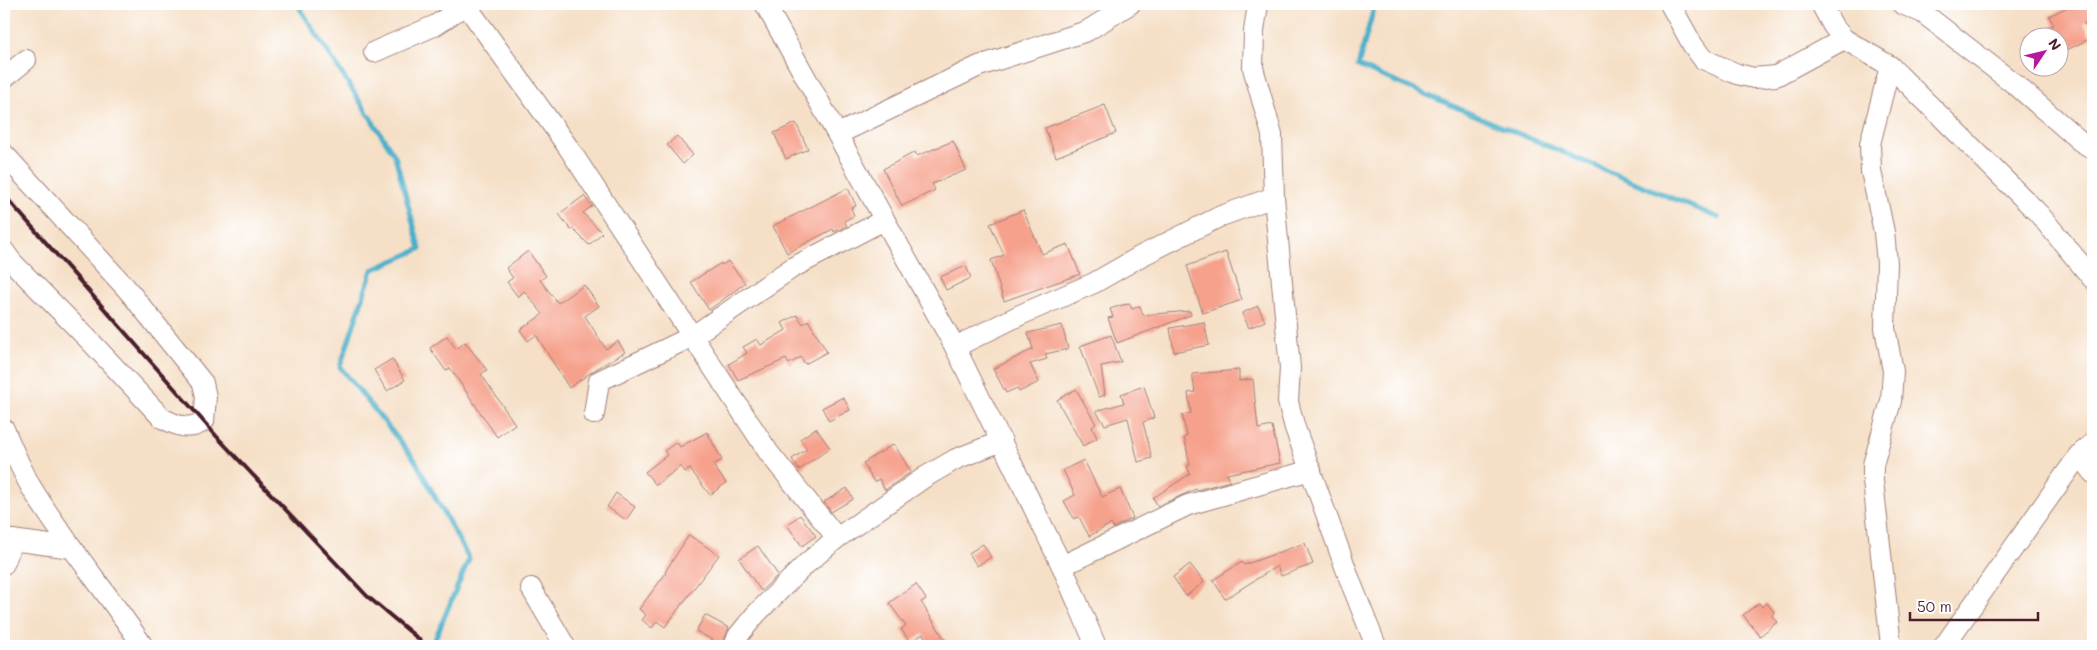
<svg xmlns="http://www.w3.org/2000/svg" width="2097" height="650" viewBox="0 0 2097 650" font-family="Mali,sans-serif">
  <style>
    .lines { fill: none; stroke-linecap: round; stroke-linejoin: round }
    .stream { stroke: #4aafc9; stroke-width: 5 }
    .building { fill: #f6a18c }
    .minor-casing { stroke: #a07f78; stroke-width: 22 }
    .minor { stroke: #fff; stroke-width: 20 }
    .rail { stroke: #4a1f2b; stroke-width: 4 }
  </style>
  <rect width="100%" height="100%" fill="#fff"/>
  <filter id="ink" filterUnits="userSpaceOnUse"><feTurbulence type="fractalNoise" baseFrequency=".02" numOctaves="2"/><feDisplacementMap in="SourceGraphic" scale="10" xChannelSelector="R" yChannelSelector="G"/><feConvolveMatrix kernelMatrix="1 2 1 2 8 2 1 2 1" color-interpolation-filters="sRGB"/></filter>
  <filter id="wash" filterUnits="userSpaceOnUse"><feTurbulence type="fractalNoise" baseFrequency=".0096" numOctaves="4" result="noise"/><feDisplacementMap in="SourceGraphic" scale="20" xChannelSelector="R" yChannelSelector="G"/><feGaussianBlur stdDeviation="1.12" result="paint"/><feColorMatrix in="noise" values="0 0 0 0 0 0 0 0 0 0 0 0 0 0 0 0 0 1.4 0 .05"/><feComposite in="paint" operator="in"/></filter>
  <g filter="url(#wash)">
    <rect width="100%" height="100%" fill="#f5dfc6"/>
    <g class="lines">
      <g class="stream">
        <polyline points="297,4 395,156 420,249 372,270 340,367 415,460 469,559 432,646"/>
        <polyline points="1375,4 1358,66 1719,218"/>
      </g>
    </g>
    <g id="blocks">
      <g class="building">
        <polygon points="2074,4 2093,4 2093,18 2084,23 2091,38 2067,50 2064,44 2060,46 2060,38 2027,38 2054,25 2049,16"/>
        <polygon points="1105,105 1116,133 1056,157 1045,128"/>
        <polygon points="796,123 808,149 786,159 774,133"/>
        <polygon points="677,136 693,155 683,164 667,145"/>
        <polygon points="953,141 966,170 932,184 935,190 902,206 883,169 915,152 917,156"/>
        <polygon points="848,188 856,206 851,208 854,216 844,221 847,226 834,232 833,229 787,253 773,226"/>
        <polygon points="584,196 592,206 583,213 602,233 589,245 573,229 571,230 559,214"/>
        <polygon points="1023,210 1042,254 1068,244 1080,274 1004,301 991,260 1004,255 990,224"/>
        <polygon points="528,251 546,276 540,280 558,303 584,285 599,306 585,316 606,349 618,341 625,352 593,371 569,388 536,335 528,341 520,330 543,314 524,291 518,297 507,282 513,278 506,268"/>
        <polygon points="1226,252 1242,300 1203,313 1187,266"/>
        <polygon points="728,261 745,283 709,310 691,282 721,263 722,265"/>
        <polygon points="966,266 971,278 946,290 940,277"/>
        <polygon points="1130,304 1132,309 1140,306 1143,315 1190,311 1191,315 1117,343 1108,318 1113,317 1110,309 1122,305"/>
        <polygon points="1258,306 1265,321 1249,328 1242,313"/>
        <polygon points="797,315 803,324 808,320 827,352 805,364 801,357 789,364 786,359 738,380 729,364 747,353 743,347 757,339 761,345 786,330 782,323"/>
        <polygon points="1204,322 1209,345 1174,352 1170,328"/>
        <polygon points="1062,325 1068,349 1045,354 1047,359 1030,364 1039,382 1019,392 1017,388 1006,393 993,369 1033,349 1028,333"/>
        <polygon points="1111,335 1121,362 1101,366 1105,395 1099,397 1080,346"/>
        <polygon points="447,336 456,349 465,342 487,370 481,374 515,424 497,437 450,368 446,371 430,348"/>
        <polygon points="392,359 405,380 387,391 374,370"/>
        <polygon points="1239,370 1239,381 1253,379 1258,429 1272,426 1280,463 1227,474 1230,481 1197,490 1196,489 1158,506 1153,498 1190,474 1187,466 1190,465 1184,437 1187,436 1182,415 1191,413 1188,393 1195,392 1192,374"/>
        <polygon points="1144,386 1154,418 1143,422 1152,458 1138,462 1128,418 1105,425 1096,411 1124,403 1121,394"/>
        <polygon points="1076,389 1096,424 1092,427 1097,438 1083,446 1057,400"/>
        <polygon points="843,397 850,410 829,421 822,408"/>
        <polygon points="816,428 830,448 799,470 792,459 807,449 800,439"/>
        <polygon points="707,432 722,460 713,465 726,483 710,495 690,469 685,472 681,466 656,485 645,472 667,455 664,451 677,442 680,447"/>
        <polygon points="894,444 911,472 885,490 879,479 874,482 863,463"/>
        <polygon points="1084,460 1102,497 1120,489 1133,518 1113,528 1111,524 1089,536 1079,517 1074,519 1064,501 1075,495 1063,470"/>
        <polygon points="847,488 853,499 831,512 824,502"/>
        <polygon points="616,493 635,507 626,520 607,507"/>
        <polygon points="800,515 816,536 802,546 787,525"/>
        <polygon points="689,535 719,555 665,627 657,621 652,628 642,620 646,615 639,609 666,573 665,572"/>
        <polygon points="1305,543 1313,564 1281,576 1277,566 1225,599 1213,580 1242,562 1244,565"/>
        <polygon points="983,544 991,557 977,566 969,553"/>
        <polygon points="758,546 778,575 761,591 739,559"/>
        <polygon points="1190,564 1204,582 1186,596 1173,577"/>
        <polygon points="916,584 926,599 921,602 949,646 931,646 923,634 910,642 901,629 906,626 889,603"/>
        <polygon points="1759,603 1762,607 1767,603 1774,612 1772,616 1777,622 1760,636 1743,615"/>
        <polygon points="705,615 729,628 722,645 696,631"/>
      </g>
    </g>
  </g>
  <g filter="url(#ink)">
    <use href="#blocks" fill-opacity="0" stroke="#a07f78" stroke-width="1"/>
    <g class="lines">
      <defs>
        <g id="minor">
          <polyline points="765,4 955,347 1062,566 1096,646"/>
          <polyline points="1258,4 1254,31 1253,68 1272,135 1274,197 1290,368 1288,402 1295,428 1351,583 1376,646"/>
          <polyline points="1670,4 1692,44 1703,59 1737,74 1754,78 1776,76 1844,39"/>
          <polyline points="1821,4 1833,26 1844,39 1890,66 2039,214 2093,279"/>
          <polyline points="1902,4 1923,13 2017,86 2080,141 2093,149"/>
          <polyline points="466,5 568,147 769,453 837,538"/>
          <polyline points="374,52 436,25 467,4"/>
          <polyline points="1890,66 1870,144 1871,171 1884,232 1887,263 1885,328 1893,371 1891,401 1873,465 1873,481 1891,646"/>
          <polyline points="4,78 26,60"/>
          <polyline points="838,134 979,66 1087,31 1130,4"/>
          <path d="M 4,154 L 127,289 L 203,383 L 206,397 L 204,421 C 190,431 177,426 162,418 L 90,341 L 12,262 L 4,251"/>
          <polyline points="955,347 1020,315 1094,283 1141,256 1221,216 1274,197"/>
          <polyline points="594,414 599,381 693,336 792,268 884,220"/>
          <path d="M 4,429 C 12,448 21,469 31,487 C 65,543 107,592 143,646"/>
          <polyline points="2079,455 2093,473"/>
          <polyline points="4,539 72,548"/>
          <polyline points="4,564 13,540"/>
          <polyline points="1062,566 1188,505 1311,470"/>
          <polyline points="531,588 565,646"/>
          <polyline points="734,646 738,636 756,614 806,564 837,538 925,477 956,459 1002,441"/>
          <polyline points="1944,646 2079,455 2093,443"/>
        </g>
      </defs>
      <use href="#minor" class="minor-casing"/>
      <use href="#minor" class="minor"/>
      <polyline class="rail" points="4,195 219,439 367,596 427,646"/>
    </g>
  </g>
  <rect width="2097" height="650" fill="none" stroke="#fff" stroke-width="20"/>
  <g transform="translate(2044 52) rotate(55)"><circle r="24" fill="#ffffff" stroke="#b7a5aa"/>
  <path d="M0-4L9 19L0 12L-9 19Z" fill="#b5179e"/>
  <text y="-8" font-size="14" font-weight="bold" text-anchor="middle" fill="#4a1f2b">N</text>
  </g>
  <path d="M1910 612v8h128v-8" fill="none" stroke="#4a1f2b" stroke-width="2.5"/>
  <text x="1917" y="612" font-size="15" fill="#4a1f2b" stroke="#ffffff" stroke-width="4" paint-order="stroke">50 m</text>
</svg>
